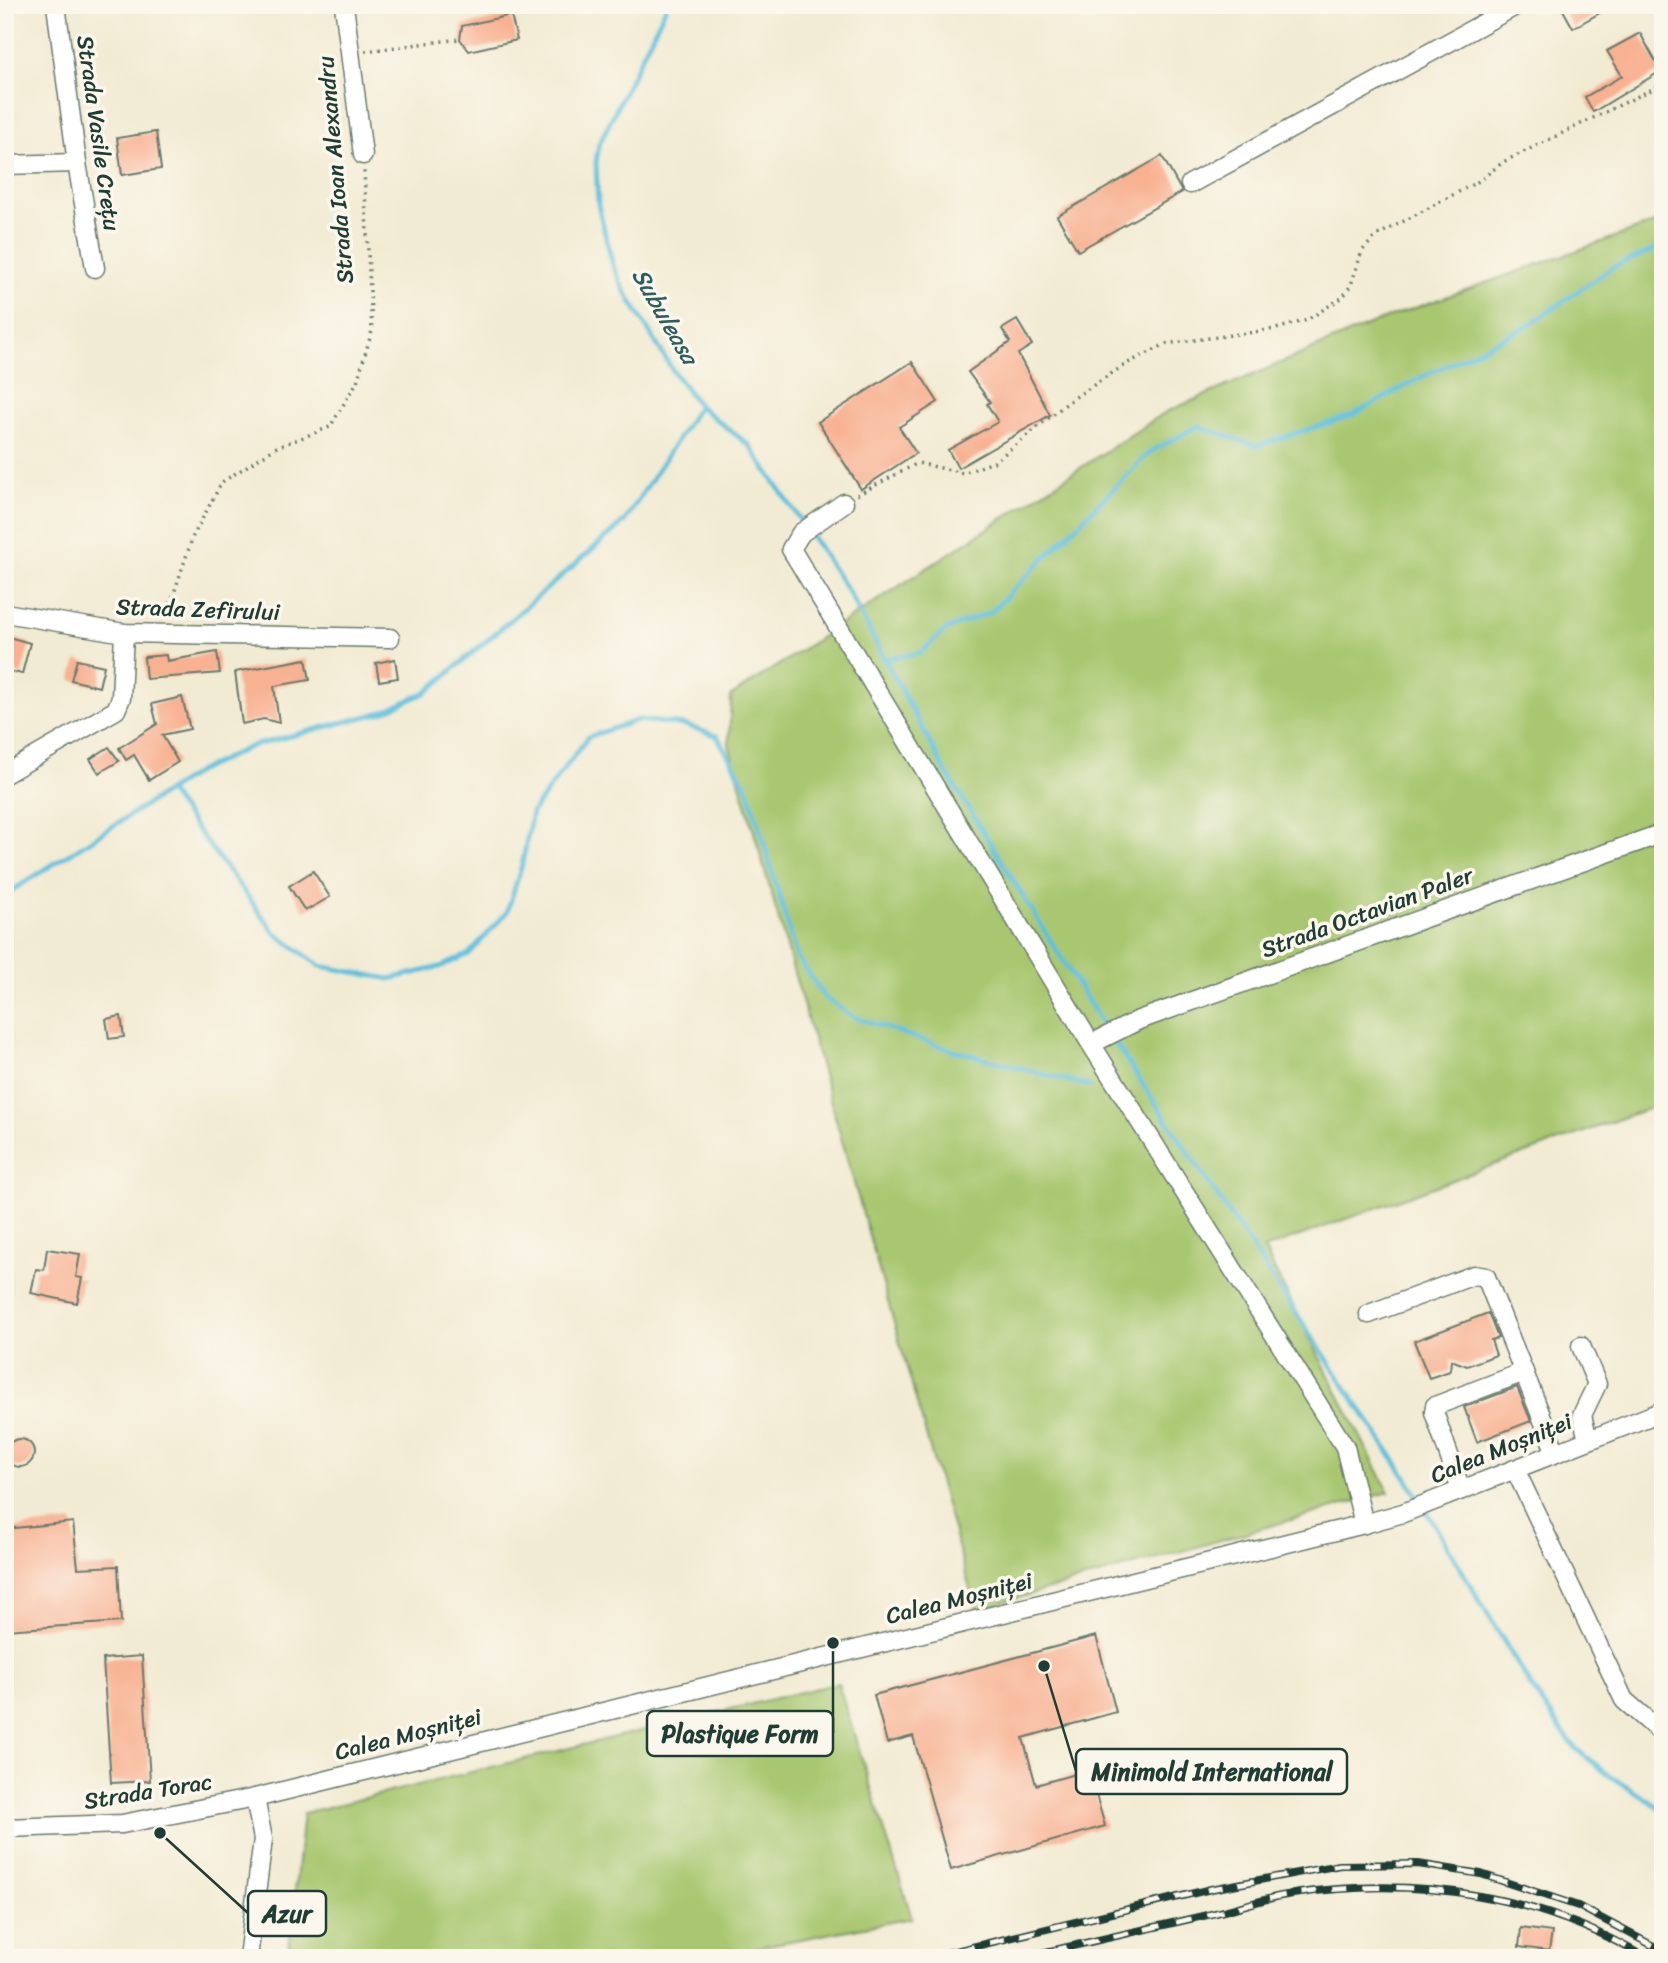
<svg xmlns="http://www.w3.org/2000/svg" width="1668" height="1963" viewBox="0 0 1668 1963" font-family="Sriracha,sans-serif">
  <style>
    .green { fill: #a8c76f; stroke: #648252; stroke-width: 2 }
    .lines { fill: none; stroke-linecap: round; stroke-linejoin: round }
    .stream { stroke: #5fc0dd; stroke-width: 5 }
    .building { fill: #f8b191 }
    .minor-casing { stroke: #697a6c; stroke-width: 21 }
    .path { stroke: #697a6c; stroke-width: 3.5; stroke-dasharray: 2 5; stroke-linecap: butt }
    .minor { stroke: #fff; stroke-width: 18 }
    .rail-casing { stroke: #1f3d34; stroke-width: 8 }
    .rail { stroke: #fbf7ec; stroke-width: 5; stroke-dasharray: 16; stroke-linecap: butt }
    .labels { text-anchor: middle; stroke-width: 7; stroke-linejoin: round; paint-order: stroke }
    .street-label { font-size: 23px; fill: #1f3d34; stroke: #fbf7ec }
    .water-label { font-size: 24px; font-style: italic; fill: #2f5e5e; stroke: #fbf7ec }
    .leader { fill: none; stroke: #1f3d34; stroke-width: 2.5 }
    .callout-dot { fill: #1f3d34; stroke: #fbf7ec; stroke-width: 2.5 }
    .callout { fill: #fbf7ec; stroke: #1f3d34; stroke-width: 2.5 }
    .callout-label { font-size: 24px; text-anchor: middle; font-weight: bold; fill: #1f3d34 }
  </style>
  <rect width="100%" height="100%" fill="#fbf7ec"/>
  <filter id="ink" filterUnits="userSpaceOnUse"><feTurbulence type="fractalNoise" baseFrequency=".0143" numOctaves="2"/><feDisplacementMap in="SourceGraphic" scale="14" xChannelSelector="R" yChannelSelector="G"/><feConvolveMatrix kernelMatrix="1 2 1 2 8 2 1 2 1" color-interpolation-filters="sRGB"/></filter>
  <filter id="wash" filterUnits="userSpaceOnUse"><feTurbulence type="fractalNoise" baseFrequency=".00686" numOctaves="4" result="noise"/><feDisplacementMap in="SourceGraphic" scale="28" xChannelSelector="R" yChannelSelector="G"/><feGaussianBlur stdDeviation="1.57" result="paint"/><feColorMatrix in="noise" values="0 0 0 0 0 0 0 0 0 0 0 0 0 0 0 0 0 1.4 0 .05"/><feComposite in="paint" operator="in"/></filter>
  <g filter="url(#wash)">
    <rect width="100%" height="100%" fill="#f2ebd3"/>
    <g class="green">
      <polygon points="1663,220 1663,1103 1264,1249 1389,1492 976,1610 729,745 731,696 1166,412 1381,320"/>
      <polygon points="838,1683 912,1918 700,1958 288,1958 303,1813"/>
    </g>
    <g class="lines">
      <g class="stream">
        <polyline points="667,5 599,144 596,162 598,205 613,266 623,288 673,371 699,406 749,445 815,541 849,593 943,767 1101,1022"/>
        <polyline points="883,659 920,653 947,629 991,612 1150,452 1198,426 1256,446 1353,415 1424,376 1526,327 1613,267 1663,246"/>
        <polyline points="168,791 275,933 320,966 390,979 440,967 469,954 507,912 522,865 532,812 588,737 638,720 685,725 717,736 748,789 797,957 825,998 854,1017 949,1049 1089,1086"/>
        <polyline points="5,895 199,771 252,746 383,712 427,692 624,522 699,406"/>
        <polyline points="1115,1043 1406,1477 1530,1685 1560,1728 1576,1749 1610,1776 1663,1810"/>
      </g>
    </g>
    <g id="blocks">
      <g class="building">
        <polygon points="1572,5 1614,5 1573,28 1563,10"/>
        <polygon points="511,15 517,40 469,51 460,39 462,26"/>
        <polygon points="1640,33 1661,71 1593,112 1585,97 1622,76 1607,51"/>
        <polygon points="156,132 161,169 122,175 117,138"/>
        <polygon points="1162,156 1182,192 1078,251 1057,216"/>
        <polygon points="1017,320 1032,345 1018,354 1050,415 958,468 948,450 998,422 987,404 990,402 968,372 1010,342 1002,329"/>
        <polygon points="912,362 938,402 899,427 916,453 861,489 818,422"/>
        <polygon points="5,636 30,643 22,674 5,670"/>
        <polygon points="217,652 220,673 146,679 144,657 166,655 167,661"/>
        <polygon points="306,659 310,680 274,686 279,723 264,719 242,724 235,672"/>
        <polygon points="395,659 398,678 379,681 376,663"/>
        <polygon points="77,660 104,666 99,687 71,680"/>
        <polygon points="182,697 190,729 162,735 178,762 149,780 134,755 126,760 119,748 157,724 152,704"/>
        <polygon points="109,747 119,761 99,773 90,759"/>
        <polygon points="313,871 330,897 305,911 289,886"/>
        <polygon points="121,1016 124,1037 109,1039 106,1019"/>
        <polygon points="47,1249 80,1254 76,1277 82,1278 77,1303 31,1293 36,1269 44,1270"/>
        <polygon points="1488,1313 1498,1338 1491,1340 1496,1355 1467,1366 1451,1360 1450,1371 1429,1378 1414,1341"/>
        <polygon points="1517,1387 1531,1421 1477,1442 1464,1407"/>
        <circle cx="20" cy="1453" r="14"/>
        <polygon points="73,1522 78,1568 118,1566 121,1622 5,1630 5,1529"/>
        <polygon points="1096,1636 1116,1712 1023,1738 1036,1785 1089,1770 1105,1826 951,1870 913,1736 887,1743 874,1695"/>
        <polygon points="142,1656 150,1781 111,1783 103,1659"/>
        <polygon points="1521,1928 1552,1932 1549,1951 1519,1947"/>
      </g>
    </g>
  </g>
  <g filter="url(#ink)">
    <use href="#blocks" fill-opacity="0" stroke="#697a6c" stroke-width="2"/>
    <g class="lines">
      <defs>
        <g id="minor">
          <polyline points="56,5 77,163 95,268"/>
          <polyline points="344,5 363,155"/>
          <polyline points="5,165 77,163"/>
          <polyline points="1190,184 1517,5"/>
          <polyline points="844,503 801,533 791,549 1091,1044 1345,1447 1364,1524"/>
          <polyline points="5,613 124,633 390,638"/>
          <polyline points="5,774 116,710 121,698 124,633"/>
          <polyline points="1091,1044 1139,1020 1663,833"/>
          <polyline points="1369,1314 1474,1275 1486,1277 1556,1453"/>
          <polyline points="1581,1346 1597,1384 1582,1415 1588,1440"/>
          <polyline points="1515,1469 1624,1700 1663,1734"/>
          <polyline points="1461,1490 1434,1412 1435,1406 1524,1372"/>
          <polyline points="5,1828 122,1824 255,1798 1364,1524 1403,1513 1663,1411"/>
          <polyline points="248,1958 263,1839 255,1798"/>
        </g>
      </defs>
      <use href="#minor" class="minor-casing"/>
      <g class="path">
        <polyline points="365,51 460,39"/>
        <polyline points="857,495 918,463 963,473 994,462 1071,400 1126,364 1166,344 1276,329 1307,320 1343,297 1351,285 1362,251 1376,236 1479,181 1503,162 1663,84"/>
        <polyline points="166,617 193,536 222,482 277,447 330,427 357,382 372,331 364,171"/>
      </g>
      <use href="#minor" class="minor"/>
      <defs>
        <g id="rail">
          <polyline points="927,1958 1211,1889 1340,1865 1418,1864 1481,1874 1578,1906 1663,1951"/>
          <path d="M 1020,1958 C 1085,1943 1151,1928 1216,1913 C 1242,1907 1268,1897 1293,1894 C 1417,1876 1539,1894 1646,1958"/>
        </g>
      </defs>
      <use href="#rail" class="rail-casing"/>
      <use href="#rail" class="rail"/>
    </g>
  </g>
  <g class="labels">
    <g class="street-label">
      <text transform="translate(99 133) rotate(82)" y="8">Strada Vasile Crețu</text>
      <text transform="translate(335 170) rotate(-95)" y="8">Strada Ioan Alexandru</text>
      <text transform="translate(198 609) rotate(2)" y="8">Strada Zefirului</text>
      <text transform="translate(1367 912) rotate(-20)" y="8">Strada Octavian Paler</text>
      <text transform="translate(1501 1448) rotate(-22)" y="8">Calea Moșniței</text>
      <text transform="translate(959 1598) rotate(-14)" y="8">Calea Moșniței</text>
      <text transform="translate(408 1734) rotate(-14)" y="8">Calea Moșniței</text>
      <text transform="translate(148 1791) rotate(-9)" y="8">Strada Torac</text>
    </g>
    <g class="water-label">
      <text transform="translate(665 316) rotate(60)" y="8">Subuleasa</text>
    </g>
  </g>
  <path class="leader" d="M833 1643L833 1733M1044 1666L1076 1771M160 1833L248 1913"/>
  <g class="callout-dot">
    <circle cx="833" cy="1643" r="7"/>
    <circle cx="1044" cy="1666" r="7"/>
    <circle cx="160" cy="1833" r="7"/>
  </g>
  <g class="callout">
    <rect x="647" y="1711" width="186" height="45" rx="7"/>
    <rect x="1076" y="1749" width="271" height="45" rx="7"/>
    <rect x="248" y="1891" width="78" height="45" rx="7"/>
  </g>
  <g class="callout-label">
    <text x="740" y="1742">Plastique Form</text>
    <text x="1212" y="1780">Minimold International</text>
    <text x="287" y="1922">Azur</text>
  </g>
  <rect width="1668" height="1963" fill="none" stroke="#fbf7ec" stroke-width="28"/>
</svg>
